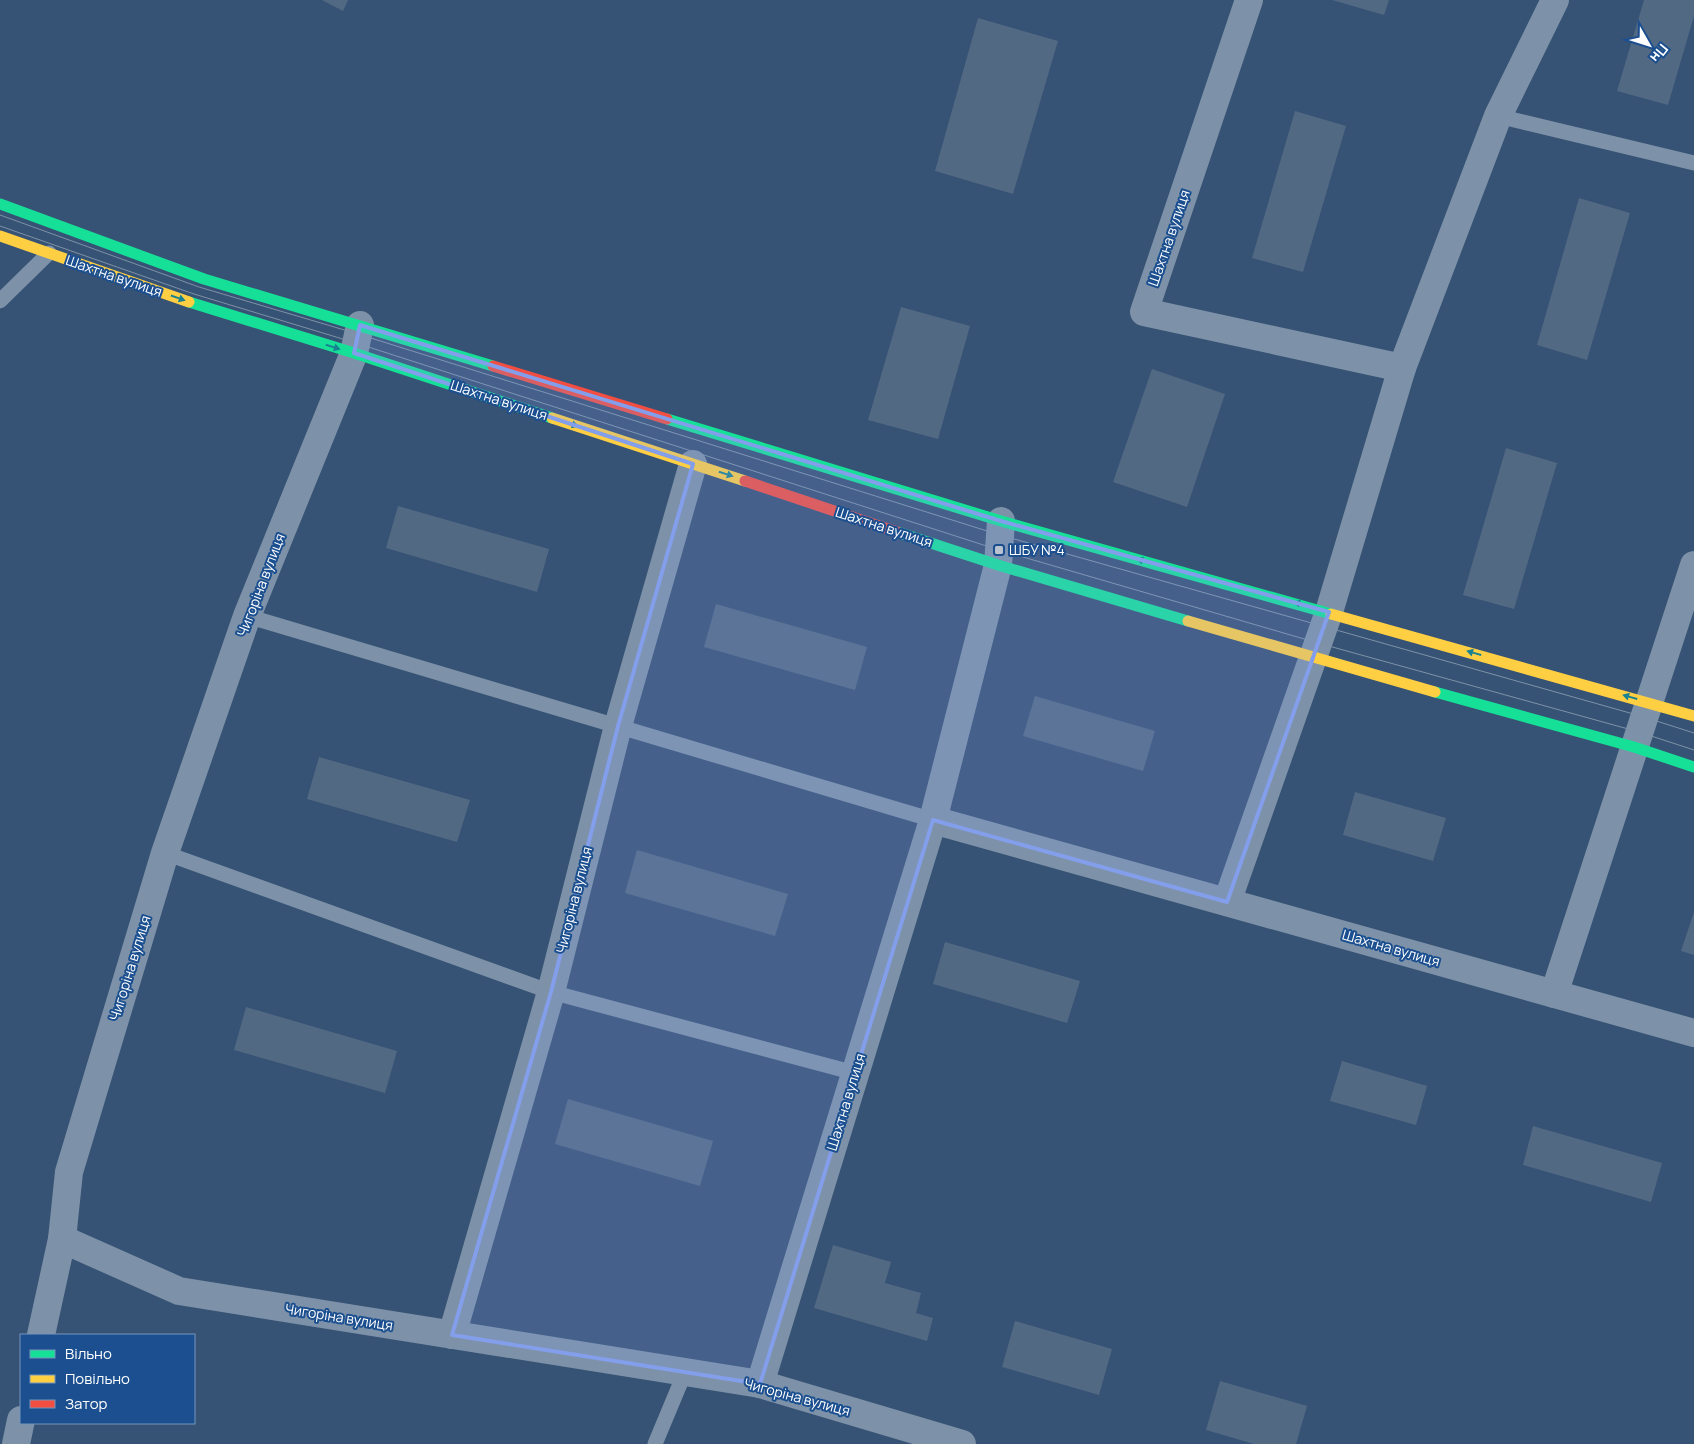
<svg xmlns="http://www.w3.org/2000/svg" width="1694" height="1444" viewBox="0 0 1694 1444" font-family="Manrope,sans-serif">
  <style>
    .building { fill: #526984 }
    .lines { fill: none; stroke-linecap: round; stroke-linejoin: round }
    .lane { stroke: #7d92a8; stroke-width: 15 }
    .street { stroke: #7d92a8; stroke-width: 28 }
    .fast { stroke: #16e098; stroke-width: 11 }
    .slow { stroke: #ffcf43; stroke-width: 11 }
    .jam { stroke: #f24e42; stroke-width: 11 }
    .tram { stroke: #7e92a7; stroke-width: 1 }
    .oneway { fill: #198292 }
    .marked { fill: #839eea; fill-opacity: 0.2; stroke: #839eea; stroke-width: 4; stroke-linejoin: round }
    .poi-dot { fill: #b9c2ce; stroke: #1b4f8f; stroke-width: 2 }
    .labels { text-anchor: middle; stroke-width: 4; stroke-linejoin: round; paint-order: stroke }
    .street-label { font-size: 14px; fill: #fff; stroke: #1b4f8f }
    .poi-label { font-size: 14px; fill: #fff; stroke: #1b4f8f; text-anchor: start }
  </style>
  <rect width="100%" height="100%" fill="#365274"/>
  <g class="building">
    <polygon points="322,0 348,0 343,11"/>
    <polygon points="1332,0 1389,0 1384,15"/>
    <polygon points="1644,0 1694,0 1694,16 1668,105 1617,91"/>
    <polygon points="978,18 1058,41 1013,194 935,171"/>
    <polygon points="1295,111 1346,126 1303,272 1252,258"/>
    <polygon points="1579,198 1630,213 1587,360 1537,345"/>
    <polygon points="901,307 970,326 938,439 868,420"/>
    <polygon points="1152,369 1225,394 1187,507 1113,482"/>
    <polygon points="1506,448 1557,463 1514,609 1463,595"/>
    <polygon points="398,506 549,549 537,592 386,548"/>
    <polygon points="716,604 867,647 855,690 704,647"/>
    <polygon points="1035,696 1155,731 1143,771 1023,736"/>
    <polygon points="319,757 470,800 457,842 307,799"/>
    <polygon points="1355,792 1446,818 1433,861 1343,835"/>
    <polygon points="637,850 788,894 775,936 625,893"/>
    <polygon points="1694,912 1694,955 1681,951"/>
    <polygon points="945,942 1080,981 1067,1023 933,984"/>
    <polygon points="246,1007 397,1051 385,1093 234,1050"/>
    <polygon points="1342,1061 1427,1086 1416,1125 1330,1101"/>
    <polygon points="568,1099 713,1141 700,1186 555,1144"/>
    <polygon points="1533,1126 1662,1163 1651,1202 1523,1165"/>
    <polygon points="833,1245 891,1262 885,1283 921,1293 916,1313 933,1318 927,1341 814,1308"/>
    <polygon points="1015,1321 1112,1349 1099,1395 1002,1367"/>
    <polygon points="1220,1381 1307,1406 1296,1444 1254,1444 1206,1430"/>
  </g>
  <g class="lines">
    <g class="lane">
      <polyline points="1498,116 1694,163"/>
      <polyline points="0,301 49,253"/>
      <polyline points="247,616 933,820"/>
      <polyline points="165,853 551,992 855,1073"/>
      <polyline points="655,1444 685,1372"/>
    </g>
    <g class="street">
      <polyline points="1249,0 1144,312 1402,368"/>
      <polyline points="933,820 1694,1033"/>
      <polyline points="1227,902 1329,612 1402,368 1498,116 1555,0"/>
      <polyline points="1554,994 1694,565"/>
      <polyline points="62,1239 179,1291 760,1384 962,1444"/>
      <polyline points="41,1335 62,1239 69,1172 165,853 247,616 354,353 360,325"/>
      <polyline points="452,1335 551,992 618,726 693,464"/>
      <polyline points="760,1384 933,820 998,565 1001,521"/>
      <polyline points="16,1444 21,1420"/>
    </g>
    <g class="fast">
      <polyline points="0,204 204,279 493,366"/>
      <polyline points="189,302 354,353 552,418"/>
      <polyline points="667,419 1001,521 1331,614"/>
      <polyline points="897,532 998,565 1188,621"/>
      <polyline points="1435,692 1634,747 1694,767"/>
    </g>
    <g class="slow">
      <polyline points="0,236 189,302"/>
      <polyline points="552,418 745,481"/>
      <polyline points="1331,614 1694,716"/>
      <polyline points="1188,621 1435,692"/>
    </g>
    <g class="jam">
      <polyline points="493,366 667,419"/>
      <polyline points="745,481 897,532"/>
    </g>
    <g class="tram">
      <polyline points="0,215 199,287 358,334 1000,535 1644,717 1694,733"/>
      <polyline points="0,226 194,294 356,343 999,550 1318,643 1639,732 1694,750"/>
    </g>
  </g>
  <defs><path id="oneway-solid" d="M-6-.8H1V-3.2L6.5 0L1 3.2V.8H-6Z" transform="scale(1.25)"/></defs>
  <g class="oneway">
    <use href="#oneway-solid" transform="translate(178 298) rotate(19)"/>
    <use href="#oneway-solid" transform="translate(333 347) rotate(17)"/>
    <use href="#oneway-solid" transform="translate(571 424) rotate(18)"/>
    <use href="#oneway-solid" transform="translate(726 474) rotate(18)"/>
    <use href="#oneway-solid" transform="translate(1144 561) rotate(-164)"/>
    <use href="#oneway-solid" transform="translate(1301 604) rotate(-164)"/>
    <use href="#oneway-solid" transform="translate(1474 653) rotate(-164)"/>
    <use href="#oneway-solid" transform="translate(1630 697) rotate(-164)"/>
  </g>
  <path class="marked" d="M 360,325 L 1001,521 L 1329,612 L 1227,902 L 933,820 L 760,1384 L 452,1335 L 551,992 L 618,726 L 693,464 L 354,353 Z"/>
  <rect class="poi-dot" x="994" y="545" width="10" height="10" rx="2.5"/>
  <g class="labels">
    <g class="street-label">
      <text transform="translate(1169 238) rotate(-71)" y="5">Шахтна вулиця</text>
      <text transform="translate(114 276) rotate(19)" y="5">Шахтна вулиця</text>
      <text transform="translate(499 400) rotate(18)" y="5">Шахтна вулиця</text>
      <text transform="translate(884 527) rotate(18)" y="5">Шахтна вулиця</text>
      <text transform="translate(261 585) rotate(-69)" y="5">Чигоріна вулиця</text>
      <text transform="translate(574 900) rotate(-76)" y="5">Чигоріна вулиця</text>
      <text transform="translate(1391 948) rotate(16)" y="5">Шахтна вулиця</text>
      <text transform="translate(130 968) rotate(-73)" y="5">Чигоріна вулиця</text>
      <text transform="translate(846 1102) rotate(-73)" y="5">Шахтна вулиця</text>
      <text transform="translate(339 1317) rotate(9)" y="5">Чигоріна вулиця</text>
      <text transform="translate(797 1397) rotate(15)" y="5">Чигоріна вулиця</text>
    </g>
    <g class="poi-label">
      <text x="1009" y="555">ШБУ №4</text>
    </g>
  </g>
  <rect x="20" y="1334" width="175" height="90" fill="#1b4f8f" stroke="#7695bc"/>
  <rect x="30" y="1350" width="25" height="8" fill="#16e098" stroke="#7695bc"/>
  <text x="65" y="1359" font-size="15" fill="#ffffff">Вільно</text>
  <rect x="30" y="1375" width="25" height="8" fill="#ffcf43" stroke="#7695bc"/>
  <text x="65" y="1384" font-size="15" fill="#ffffff">Повільно</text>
  <rect x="30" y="1400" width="25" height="8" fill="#f24e42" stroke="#7695bc"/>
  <text x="65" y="1409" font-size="15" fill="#ffffff">Затор</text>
  <g transform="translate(1649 45) rotate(129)" stroke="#1b4f8f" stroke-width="4" paint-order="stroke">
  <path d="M0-4L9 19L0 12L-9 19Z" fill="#ffffff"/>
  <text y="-8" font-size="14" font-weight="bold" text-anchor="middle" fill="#ffffff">Пн</text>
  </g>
</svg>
